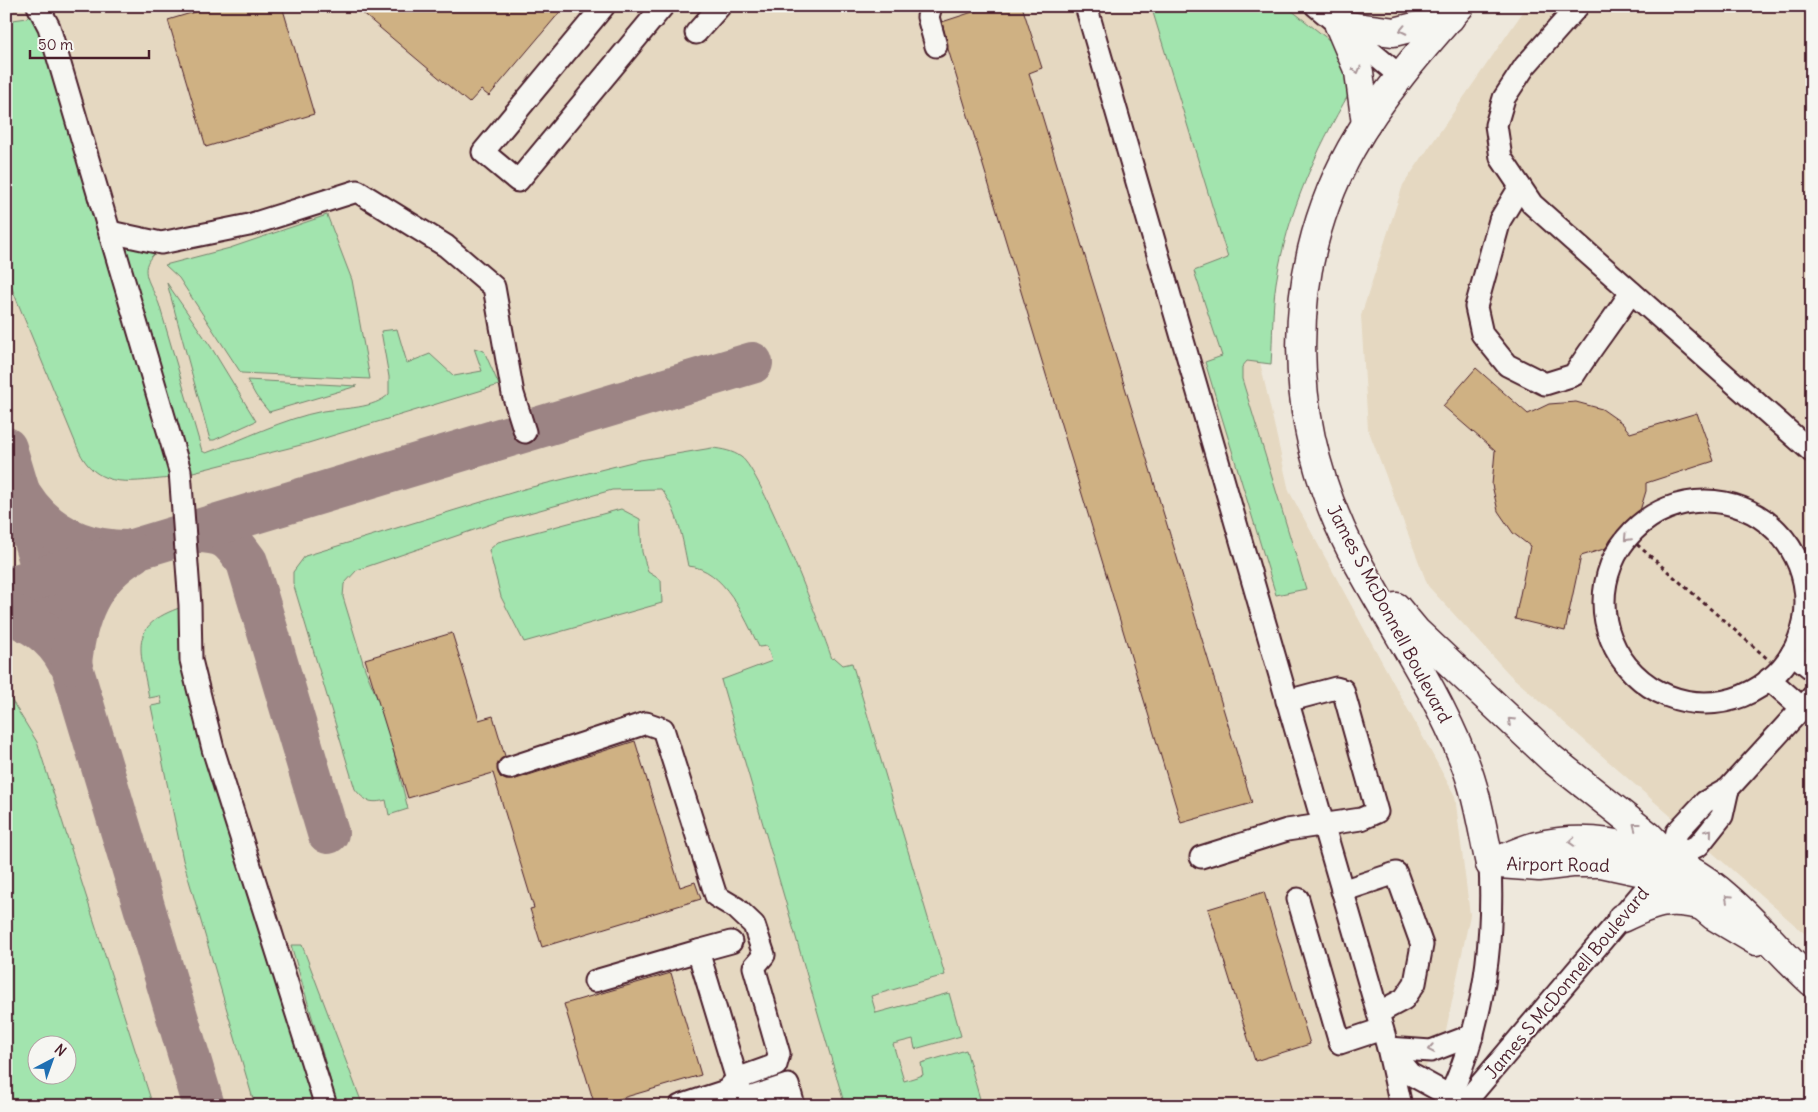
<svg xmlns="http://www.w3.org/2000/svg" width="1818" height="1112" viewBox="0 0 1818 1112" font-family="Delius,sans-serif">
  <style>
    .built { fill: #e5d8c1; fill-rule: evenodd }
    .green { fill: #a2e4ae; stroke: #76826c; fill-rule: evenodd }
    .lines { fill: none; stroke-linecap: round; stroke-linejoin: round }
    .taxiway { stroke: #9c8484; stroke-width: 42 }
    .building { fill: #cfb183; stroke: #4a1f2b }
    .minor-casing { stroke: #4a1f2b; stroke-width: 25 }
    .major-casing { stroke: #4a1f2b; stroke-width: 31 }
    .path { stroke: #4a1f2b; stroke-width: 3; stroke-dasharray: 4 4; stroke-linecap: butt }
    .minor { stroke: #f6f6f2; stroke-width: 21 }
    .major { stroke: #f6f6f2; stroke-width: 28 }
    .oneway { stroke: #a99598 }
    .labels { text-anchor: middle; stroke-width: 4; stroke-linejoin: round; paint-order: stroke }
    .street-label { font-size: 18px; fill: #4a1f2b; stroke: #f6f6f2 }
  </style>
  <rect width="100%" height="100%" fill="#eee8dc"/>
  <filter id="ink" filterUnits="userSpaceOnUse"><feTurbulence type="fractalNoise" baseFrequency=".02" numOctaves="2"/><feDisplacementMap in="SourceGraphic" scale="10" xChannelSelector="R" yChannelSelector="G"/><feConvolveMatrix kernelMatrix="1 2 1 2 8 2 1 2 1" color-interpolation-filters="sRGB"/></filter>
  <g filter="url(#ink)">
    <g class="built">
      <path d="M 6,6 L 1413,6 L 1338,90 L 1267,258 L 1260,362 L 1289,491 L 1455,796 L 1470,915 L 1445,1035 L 1402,1106 L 6,1106 ZM 38,1044 L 68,1044 L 68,1074 L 38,1074 Z"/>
      <polygon points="1527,6 1812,6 1812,940 1510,675 1428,586 1368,429 1361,316 1403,185"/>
    </g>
    <g class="green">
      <path d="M 1151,6 L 1286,6 L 1338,47 L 1350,92 C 1315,152 1287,214 1276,283 C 1272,309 1273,337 1271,364 L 1247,361 L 1242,367 L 1242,379 L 1306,589 L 1276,595 L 1205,362 L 1222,356 L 1194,271 L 1228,258 Z"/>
      <path d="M 32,7 L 174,478 C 135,480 98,493 78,449 L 6,274 L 6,21 L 27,18 Z"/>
      <polygon points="327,215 352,280 370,379 241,373 179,278 165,265 230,248"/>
      <path d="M 126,245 L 141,245 L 155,253 C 136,270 152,285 159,304 L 202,451 L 206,453 C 245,439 282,419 323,411 C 344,408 374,409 389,394 L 389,377 L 381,331 L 397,329 L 407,363 L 430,354 L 454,376 L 482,371 L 474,348 L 484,351 L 499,385 L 305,444 L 189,473 L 122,248 Z"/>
      <polygon points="167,283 211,347 256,421 214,440 210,440"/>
      <polygon points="247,380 357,386 269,412 256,396"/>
      <path d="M 712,448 C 722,449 733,451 741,457 C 761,470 822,629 832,659 L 835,658 L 843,665 L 852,663 L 945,975 L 871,996 L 876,1013 L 949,993 L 961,1036 L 915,1049 L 913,1039 L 893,1044 L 904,1081 L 923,1075 L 921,1063 L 966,1050 L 982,1106 L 845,1106 L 721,680 L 772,661 L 767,646 L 759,647 C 745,618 724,568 688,566 C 682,538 679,512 661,489 L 612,490 L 500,521 L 357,570 L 344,584 L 343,597 L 365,669 L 385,717 L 408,809 L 389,815 L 386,800 C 371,804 364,801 355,789 L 293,583 L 293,572 L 305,556 L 524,489 L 640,460 Z"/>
      <polygon points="621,509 640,519 642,552 648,572 661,580 662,603 524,642 501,597 489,550 498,542"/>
      <path d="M 182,607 L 319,1106 L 255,1106 L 183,860 L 151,706 L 162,704 L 160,696 L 149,698 C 141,650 126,626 182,607 Z"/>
      <path d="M 6,691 L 37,742 L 153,1106 L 6,1106 ZM 68,1044 L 68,1074 L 38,1074 L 38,1044 Z"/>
      <polygon points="291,945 302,945 363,1106 338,1106"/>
    </g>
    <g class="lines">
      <g class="taxiway">
        <polyline points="6,448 204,1106"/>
        <path d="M 21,495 C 45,533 83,551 127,551"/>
        <path d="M 197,532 C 227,533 230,539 247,562 L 328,833"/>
        <polyline points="6,588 752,363"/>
        <path d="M 6,613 C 32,621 54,636 67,660"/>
        <path d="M 71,663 C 76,617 90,578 132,553"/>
      </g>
    </g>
    <g class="building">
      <polygon points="214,6 282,6 314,114 206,147 168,20"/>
      <polygon points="354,6 565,6 489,96 481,90 469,103"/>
      <polygon points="991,6 1022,6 1042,68 1029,73 1252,803 1181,823 948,49 942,22"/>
      <polygon points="1476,368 1528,414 1549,404 1576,402 1602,409 1622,423 1630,433 1697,413 1714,461 1646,483 1646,491 1639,514 1625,534 1604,549 1581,556 1565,631 1515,619 1530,546 1513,533 1498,511 1492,485 1495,451 1443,406"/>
      <polygon points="452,633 479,720 493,716 505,756 497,765 500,777 506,780 513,780 635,741 680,887 695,882 701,899 542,947 530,909 534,908 493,773 408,798 365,659"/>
      <polygon points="1264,892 1310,1044 1255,1061 1208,909"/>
      <polygon points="671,973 701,1075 595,1106 564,1004"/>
    </g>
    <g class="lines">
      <defs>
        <g id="minor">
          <polyline points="38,6 49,27 180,471 190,605 191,660 213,749 326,1106"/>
          <polyline points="604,6 483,152 518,181 663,6"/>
          <polyline points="931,6 928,17 936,46"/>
          <polyline points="1086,6 1388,1048 1401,1106"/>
          <polyline points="1316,6 1400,76"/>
          <polyline points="1578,6 1525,66 1504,98 1496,125 1501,158 1532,204 1812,452"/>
          <polyline points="696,33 720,6"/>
          <path d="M 1520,187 L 1500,220 L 1476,307 L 1482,334 L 1507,365 L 1545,384 L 1574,375 C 1592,346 1613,321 1631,292"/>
          <polyline points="110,232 161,243 249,225 357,191 446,246 494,287 513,394 525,432"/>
          <circle cx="1705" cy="602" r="101"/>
          <polyline points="1792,653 1812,669"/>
          <polyline points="1769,679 1802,708"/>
          <polyline points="509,768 646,723 663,729 716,896 736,908 754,925 764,955 754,967 779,1054 776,1065 737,1079 726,1091 680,1106"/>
          <polyline points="1201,857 1287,830 1361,819 1377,812 1343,690 1336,688 1287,701"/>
          <polyline points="1671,859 1677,832 1705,802 1728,789 1812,697"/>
          <polyline points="1342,891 1396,873 1422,945 1415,983 1404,999 1378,1013"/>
          <polyline points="1298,899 1340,1043 1382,1029"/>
          <polyline points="698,951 731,942"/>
          <polyline points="595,981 698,951 745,1106"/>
          <polyline points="1388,1048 1431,1051 1473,1035"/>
          <polyline points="1390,1050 1410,1074 1461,1102"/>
          <polyline points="743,1100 788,1085 794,1106"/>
          <path d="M 1443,1106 C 1455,1089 1461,1069 1468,1049 C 1488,988 1493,927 1490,864"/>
          <polyline points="1462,1106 1671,859 1699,845 1722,816 1728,789"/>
        </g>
        <g id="major">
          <path d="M 1460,6 C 1420,51 1380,97 1351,149 C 1282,274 1287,424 1351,550 C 1387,619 1434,685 1463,758 C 1477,792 1482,828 1490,864"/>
          <polyline points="1339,25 1394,32 1450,18"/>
          <polyline points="1339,25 1359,72 1366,124"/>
          <polyline points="1396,607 1416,631 1552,759 1649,836 1671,859"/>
          <path d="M 1490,864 C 1505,858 1521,850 1536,846 C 1602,830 1679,853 1728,898 C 1758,924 1782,955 1812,982"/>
          <polyline points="1499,864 1539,867 1572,863 1601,863 1657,875 1694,899 1714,916 1756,941"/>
          <path d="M 1622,918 C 1653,903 1668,897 1702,906"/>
        </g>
      </defs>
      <use href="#minor" class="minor-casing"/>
      <use href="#major" class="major-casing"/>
      <polyline class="path" points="1625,534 1770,661"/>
      <use href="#minor" class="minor"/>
      <use href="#major" class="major"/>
    </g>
    <defs><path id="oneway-chevron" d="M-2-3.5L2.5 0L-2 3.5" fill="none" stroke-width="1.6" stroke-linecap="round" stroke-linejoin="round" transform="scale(1.25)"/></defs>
    <g class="oneway">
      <use href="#oneway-chevron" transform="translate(1403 30) rotate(168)"/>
      <use href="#oneway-chevron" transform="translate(1357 70) rotate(75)"/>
      <use href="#oneway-chevron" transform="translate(1627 538) rotate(133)"/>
      <use href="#oneway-chevron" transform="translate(1511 721) rotate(-137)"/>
      <use href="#oneway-chevron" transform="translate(1636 826) rotate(-142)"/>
      <use href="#oneway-chevron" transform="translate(1709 832) rotate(-51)"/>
      <use href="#oneway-chevron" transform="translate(1572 842) rotate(177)"/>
      <use href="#oneway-chevron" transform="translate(1728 898) rotate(-138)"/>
      <use href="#oneway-chevron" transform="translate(1431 1049) rotate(170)"/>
    </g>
  </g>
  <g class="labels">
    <g class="street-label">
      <text transform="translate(1389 614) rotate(62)" y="6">James S McDonnell Boulevard</text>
      <text transform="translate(1558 865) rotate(1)" y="6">Airport Road</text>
      <text transform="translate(1567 983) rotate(-50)" y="6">James S McDonnell Boulevard</text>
    </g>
  </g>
  <rect width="1818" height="1112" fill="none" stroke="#f6f6f2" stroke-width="25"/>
  <rect x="12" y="12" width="1793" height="1087" fill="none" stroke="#4a1f2b" stroke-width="2" filter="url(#ink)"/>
  <g transform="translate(52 1060) rotate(41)"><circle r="24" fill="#f6f6f2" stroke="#b1a0a2"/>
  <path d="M0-4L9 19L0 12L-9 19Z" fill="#1f6fb2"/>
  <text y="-8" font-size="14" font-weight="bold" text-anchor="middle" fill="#4a1f2b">N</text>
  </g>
  <path d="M30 50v8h119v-8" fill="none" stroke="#4a1f2b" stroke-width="2.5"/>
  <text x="38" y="50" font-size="15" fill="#4a1f2b" stroke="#f6f6f2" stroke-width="4" paint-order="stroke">50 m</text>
</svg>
